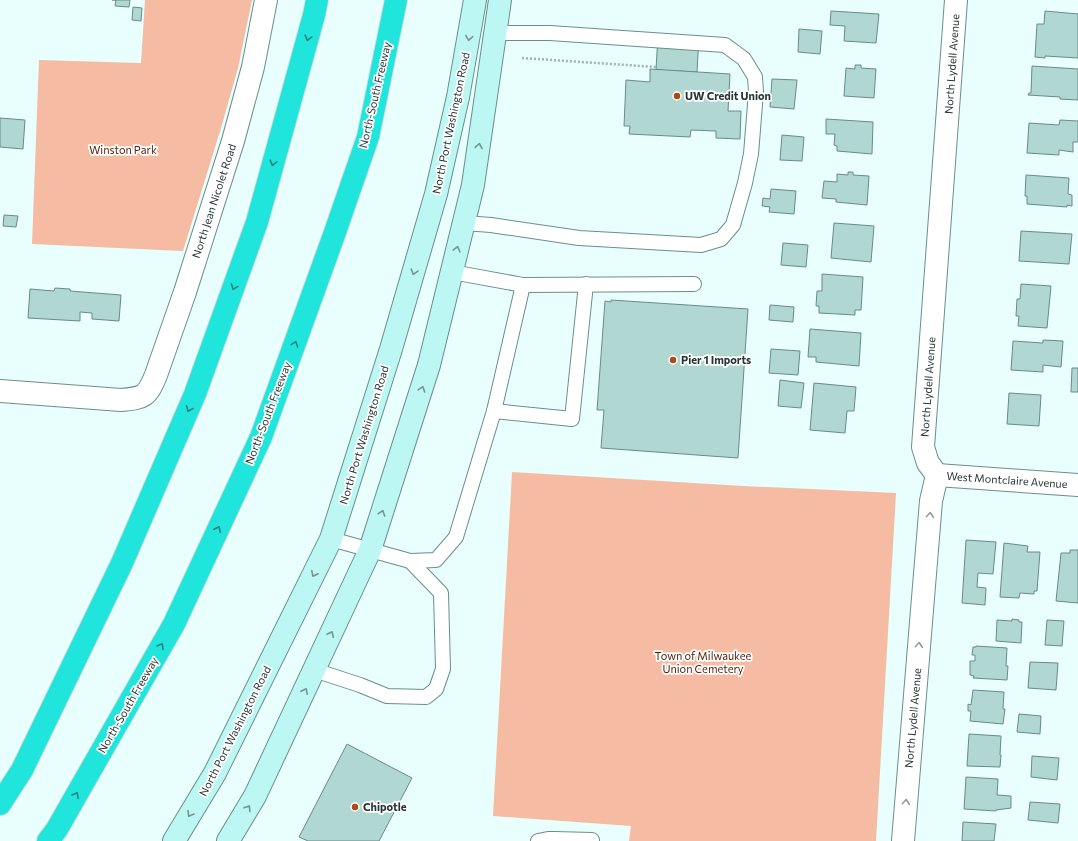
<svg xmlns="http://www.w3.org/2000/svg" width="1078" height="841" viewBox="0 0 1078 841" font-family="Commissioner,sans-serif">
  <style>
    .green { fill: #f5bba3 }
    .building { fill: #b1d7d3; stroke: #688b88 }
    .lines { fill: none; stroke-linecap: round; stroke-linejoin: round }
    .lane-casing { stroke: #6b8e8b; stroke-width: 16 }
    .street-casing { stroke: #6b8e8b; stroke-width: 24 }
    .secondary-casing { stroke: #6b8e8b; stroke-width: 24 }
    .highway-casing { stroke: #d8dbdb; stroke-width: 24 }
    .path { stroke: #9fb3b1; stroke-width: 2.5; stroke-dasharray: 2 2; stroke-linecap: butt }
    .lane { stroke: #fff; stroke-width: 14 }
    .street { stroke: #fff; stroke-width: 22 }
    .secondary { stroke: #bcf7f4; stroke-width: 22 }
    .highway { stroke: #1fe5dc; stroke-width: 22 }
    .oneway { stroke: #238580 }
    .oneway2 { stroke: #729694 }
    .oneway3 { stroke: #939a9a }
    .poi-dot { fill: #ae4a16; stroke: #fff; stroke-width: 1.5 }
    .labels { text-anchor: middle; stroke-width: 3.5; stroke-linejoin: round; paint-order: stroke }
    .street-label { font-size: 11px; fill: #273635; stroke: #fff }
    .poi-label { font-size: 11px; font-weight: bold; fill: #273635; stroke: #fff; text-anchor: start }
    .park-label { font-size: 11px; fill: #52230d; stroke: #fff }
  </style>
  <rect width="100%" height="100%" fill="#e8fffd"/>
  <g class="green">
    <polygon points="145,0 252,0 238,68 221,128 183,251 32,244 39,60 141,63"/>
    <polygon points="512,472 743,486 896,493 876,841 629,841 631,826 493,816"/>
  </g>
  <g class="building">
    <polygon points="112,0 130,0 129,7 115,6 116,0"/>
    <polygon points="133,7 142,8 141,21 132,20"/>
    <polygon points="831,11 879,14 876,43 844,41 845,26 830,25"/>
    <polygon points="1045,11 1078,14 1078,58 1045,56 1045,58 1035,57 1037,24 1044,24"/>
    <polygon points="799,29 822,31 820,54 798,52"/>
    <polygon points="658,34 699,36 697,72 656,70"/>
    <polygon points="855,65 861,65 861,68 876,69 874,98 844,96 846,68 855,69"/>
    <polygon points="1032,66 1078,69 1078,100 1060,99 1060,97 1028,95 1029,93 1031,93"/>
    <polygon points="650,69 730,74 728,111 741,111 740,139 716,138 716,131 691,130 690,137 629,134 630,126 624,126 626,80 650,82"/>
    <polygon points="772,79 797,80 794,109 770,107"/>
    <polygon points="0,118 25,120 23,149 0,147"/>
    <polygon points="826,119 873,122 872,154 837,151 837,146 834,145 835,134 826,134"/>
    <polygon points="1060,120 1078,121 1078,142 1073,142 1073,152 1059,150 1059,155 1027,153 1029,123 1059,125"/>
    <polygon points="782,135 804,137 802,161 780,160"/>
    <polygon points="848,172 853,172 853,175 869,176 867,205 836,202 836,199 822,198 824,181 837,182 837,174 848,175"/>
    <polygon points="1026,175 1069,178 1068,194 1072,195 1072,206 1067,205 1067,207 1027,204 1027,196 1025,196"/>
    <polygon points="771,189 796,191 794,214 769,212 770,207 762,206 763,198 770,199"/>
    <polygon points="4,215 18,216 16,227 3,226"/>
    <polygon points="834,223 874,226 871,262 831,258"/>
    <polygon points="1021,231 1072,234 1069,264 1019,261"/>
    <polygon points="783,243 808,245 806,267 781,265"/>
    <polygon points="822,274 863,277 861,310 855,310 855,315 819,313 819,306 816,306 817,291 822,291"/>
    <polygon points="1021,284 1051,286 1047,328 1018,326 1019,316 1016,316 1017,299 1020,299"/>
    <polygon points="55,288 70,289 70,291 121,295 119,321 92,319 92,313 80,312 80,321 28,318 30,289 54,291"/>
    <polygon points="611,300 748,309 738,458 601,448 604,410 597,410 605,301 611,302"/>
    <polygon points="770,305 794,307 793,322 769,320"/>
    <polygon points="810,329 861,333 859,366 816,362 816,357 808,357"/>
    <polygon points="1043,340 1063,341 1061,367 1043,365 1043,372 1011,370 1013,341 1043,343"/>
    <polygon points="771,349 800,351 798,375 769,373"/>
    <polygon points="1072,368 1078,368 1078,392 1071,392"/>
    <polygon points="780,380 804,383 801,408 778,406"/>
    <polygon points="814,383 856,387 854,411 847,411 845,433 810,430"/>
    <polygon points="1009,393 1041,395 1039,426 1007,424"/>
    <polygon points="966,540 996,542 993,574 978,573 977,587 986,588 985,605 962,603"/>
    <polygon points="1004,543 1028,546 1027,552 1040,552 1037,591 1034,591 1034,594 1020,593 1019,598 1000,597"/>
    <polygon points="1070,550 1078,550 1078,603 1056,601 1061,553 1070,553"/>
    <polygon points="1012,619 1019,620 1019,622 1022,622 1021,643 996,641 997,620 1012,621"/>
    <polygon points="1047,620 1064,621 1062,646 1045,645"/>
    <polygon points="976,646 1007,648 1006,666 1008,666 1007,680 973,678 974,676 970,675 970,661 975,661 975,655 972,655 973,647 976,647"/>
    <polygon points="1030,662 1058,663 1056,690 1028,688"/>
    <polygon points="973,690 1004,692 1003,709 1005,709 1003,724 970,721 971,711 968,711 968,704 971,705"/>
    <polygon points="1019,714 1041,716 1040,734 1017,732"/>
    <polygon points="969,734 1001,736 1000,755 1001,755 1000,767 967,766"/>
    <polygon points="347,744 412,778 379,841 308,841 299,837"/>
    <polygon points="1032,756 1059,758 1057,780 1031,777"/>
    <polygon points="966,777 998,779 997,795 1011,796 1011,808 996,810 996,811 964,809"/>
    <polygon points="1030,802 1060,804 1058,823 1028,820"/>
    <polygon points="963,822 996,824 994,841 962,841"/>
  </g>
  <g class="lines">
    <defs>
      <g id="lane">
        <polyline points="464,223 491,225 579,238 701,245 721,239 733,225 745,183 751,154 756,92 755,77 744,59 725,45 550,33 496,33"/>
        <polyline points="452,272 523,285 694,284"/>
        <polyline points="494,411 572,419 586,284"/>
        <polyline points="331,539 410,561 436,560 456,537 494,411 523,285"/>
        <polyline points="314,670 360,685 387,696 426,697 436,689 443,669 441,593 410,561"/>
        <polyline points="538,841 548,839 554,839 592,840 592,841"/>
      </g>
      <g id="street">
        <path d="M 0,391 L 121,400 C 144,398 147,397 156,375 L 185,292 L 233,141 L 253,67 L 266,0"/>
        <polyline points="937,475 1078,485"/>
        <polyline points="903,841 931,501 937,475 928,463 923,447 956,0"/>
      </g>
      <g id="secondary">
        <polyline points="174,841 215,773 331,539 391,349 436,194 458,97 475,0"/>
        <polyline points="228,841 255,796 370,550 429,365 473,185 500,0"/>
      </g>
      <g id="highway">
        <polyline points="0,804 22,770 122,563 195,394 257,222 314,15 317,0"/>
        <polyline points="48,841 57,829 174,624 261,437 334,235 368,137 396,0"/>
      </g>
    </defs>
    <use href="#lane" class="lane-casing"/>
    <use href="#street" class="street-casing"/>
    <use href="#secondary" class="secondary-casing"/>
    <use href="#highway" class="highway-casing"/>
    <polyline class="path" points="522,58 656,67"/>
    <use href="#lane" class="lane"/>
    <use href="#street" class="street"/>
    <use href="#secondary" class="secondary"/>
    <use href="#highway" class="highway"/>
  </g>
  <defs><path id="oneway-chevron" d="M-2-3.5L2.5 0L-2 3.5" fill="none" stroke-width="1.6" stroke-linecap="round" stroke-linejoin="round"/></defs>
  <g class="oneway">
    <use href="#oneway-chevron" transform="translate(308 38) rotate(105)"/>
    <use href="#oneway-chevron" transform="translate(273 163) rotate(105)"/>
    <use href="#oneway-chevron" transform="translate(234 287) rotate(110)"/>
    <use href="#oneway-chevron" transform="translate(295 344) rotate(-70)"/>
    <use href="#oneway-chevron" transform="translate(189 409) rotate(113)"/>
    <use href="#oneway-chevron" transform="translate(218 529) rotate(-65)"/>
    <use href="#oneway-chevron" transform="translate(161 646) rotate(-60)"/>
    <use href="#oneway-chevron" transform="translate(76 795) rotate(-60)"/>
  </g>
  <g class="oneway2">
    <use href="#oneway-chevron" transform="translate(469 38) rotate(100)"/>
    <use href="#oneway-chevron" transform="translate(479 146) rotate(-81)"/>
    <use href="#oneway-chevron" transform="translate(457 249) rotate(-76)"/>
    <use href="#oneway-chevron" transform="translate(414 272) rotate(106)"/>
    <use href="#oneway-chevron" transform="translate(422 389) rotate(-72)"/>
    <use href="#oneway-chevron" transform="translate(382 513) rotate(-72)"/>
    <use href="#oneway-chevron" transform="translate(314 574) rotate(116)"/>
    <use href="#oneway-chevron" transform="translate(331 634) rotate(-65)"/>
    <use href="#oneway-chevron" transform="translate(305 691) rotate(-65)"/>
    <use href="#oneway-chevron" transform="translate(248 808) rotate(-58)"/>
    <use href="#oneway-chevron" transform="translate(190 814) rotate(121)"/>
  </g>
  <g class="oneway3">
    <use href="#oneway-chevron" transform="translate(930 515) rotate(-85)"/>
    <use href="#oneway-chevron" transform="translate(919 645) rotate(-85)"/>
    <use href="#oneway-chevron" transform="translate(906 802) rotate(-85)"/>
  </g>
  <g class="poi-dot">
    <circle cx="677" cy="96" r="4"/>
    <circle cx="673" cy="360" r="4"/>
    <circle cx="355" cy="807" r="4"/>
  </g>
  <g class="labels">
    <g class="street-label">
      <text transform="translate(952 64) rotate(-86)" y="4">North Lydell Avenue</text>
      <text transform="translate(375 95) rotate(-77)" y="4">North-South Freeway</text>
      <text transform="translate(451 123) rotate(-78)" y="4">North Port Washington Road</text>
      <text transform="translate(214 201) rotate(-72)" y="4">North Jean Nicolet Road</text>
      <text transform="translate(928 387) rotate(-86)" y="4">North Lydell Avenue</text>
      <text transform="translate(268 413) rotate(-69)" y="4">North-South Freeway</text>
      <text transform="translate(364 435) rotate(-73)" y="4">North Port Washington Road</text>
      <text transform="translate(1007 480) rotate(4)" y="4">West Montclaire Avenue</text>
      <text transform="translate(128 705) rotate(-60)" y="4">North-South Freeway</text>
      <text transform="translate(913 718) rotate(-85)" y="4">North Lydell Avenue</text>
      <text transform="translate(235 731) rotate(-63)" y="4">North Port Washington Road</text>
    </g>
    <g class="poi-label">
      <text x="685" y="100">UW Credit Union</text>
      <text x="681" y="364">Pier 1 Imports</text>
      <text x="363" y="811">Chipotle</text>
    </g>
    <g class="park-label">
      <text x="123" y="154">Winston Park</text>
      <text x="703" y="660">Town of Milwaukee<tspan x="703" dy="13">Union Cemetery</tspan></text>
    </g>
  </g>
</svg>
